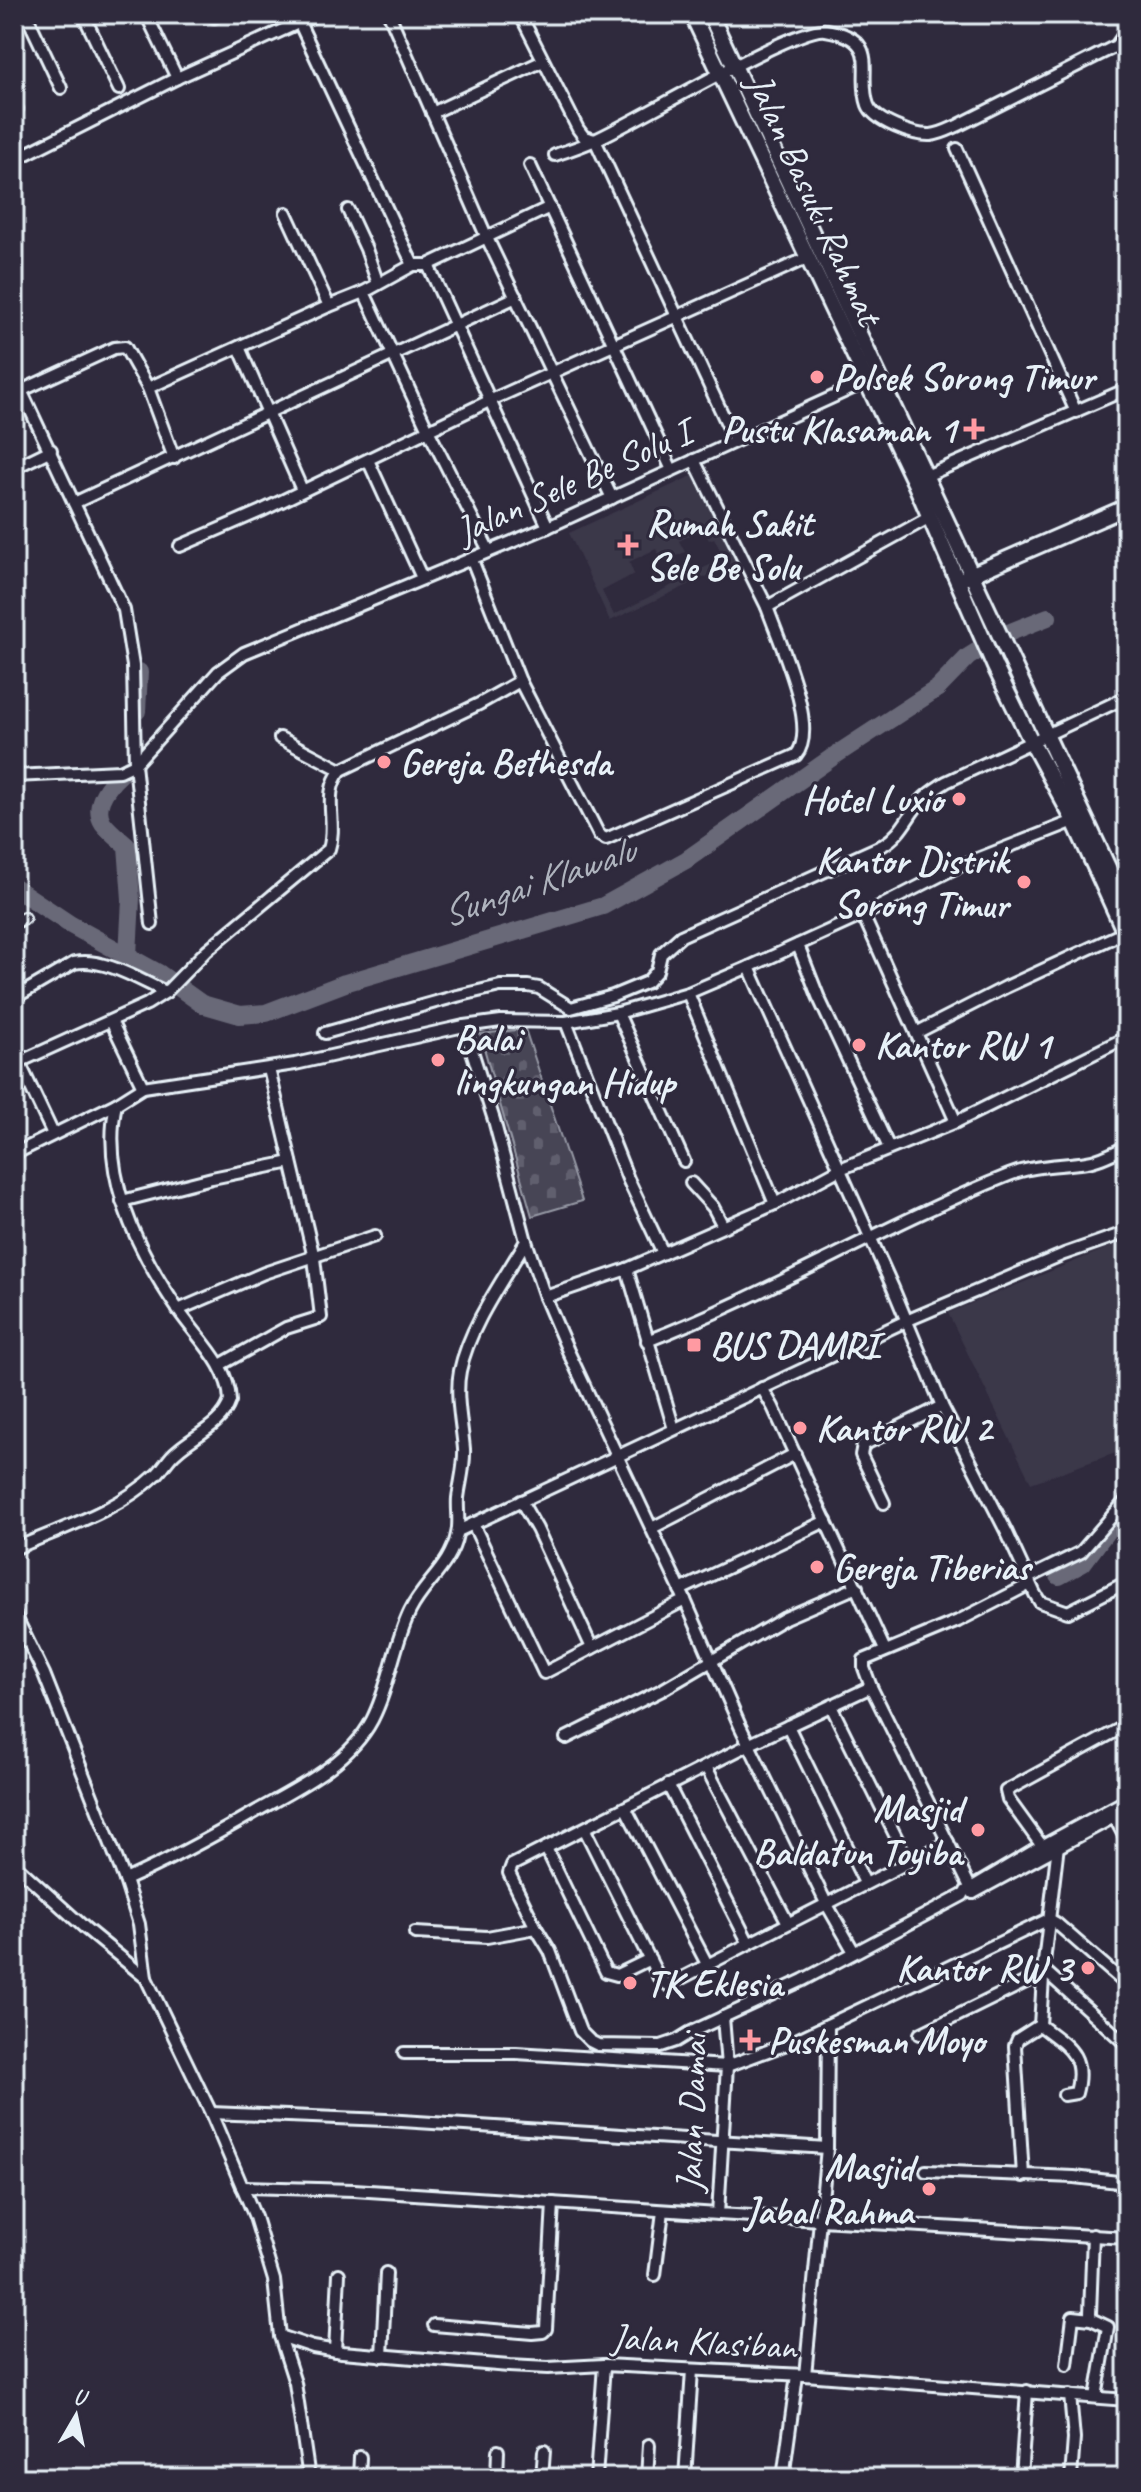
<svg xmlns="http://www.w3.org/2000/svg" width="1141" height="2492" viewBox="0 0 1141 2492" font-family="Caveat,sans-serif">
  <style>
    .built { fill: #3b3749; fill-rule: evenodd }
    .cemetery { fill: url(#cemetery-stones); stroke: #979aa6; stroke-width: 2 }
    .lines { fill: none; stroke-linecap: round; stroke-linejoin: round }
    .river { stroke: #696978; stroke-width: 18 }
    .minor-casing { stroke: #e8f1f8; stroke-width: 16 }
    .highway-casing { stroke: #e8f1f8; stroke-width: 20 }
    .minor { stroke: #2f2a3d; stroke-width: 10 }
    .highway { stroke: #2f2a3d; stroke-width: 14 }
    .poi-dot { fill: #ff9aa2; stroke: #2f2a3d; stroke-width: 3 }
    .labels { text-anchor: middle; stroke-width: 6; stroke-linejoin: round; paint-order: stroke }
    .street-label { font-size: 38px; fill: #e8f1f8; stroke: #2f2a3d }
    .poi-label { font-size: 38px; font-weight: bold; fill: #e8f1f8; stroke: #2f2a3d; text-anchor: start }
    .water-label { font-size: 40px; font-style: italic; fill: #afb4be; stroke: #2f2a3d }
  </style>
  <defs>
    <pattern id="cemetery-stones" width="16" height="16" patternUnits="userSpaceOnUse" patternTransform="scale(2)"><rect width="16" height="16" fill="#464455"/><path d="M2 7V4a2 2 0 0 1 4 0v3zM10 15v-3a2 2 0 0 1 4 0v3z" fill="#615f6e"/></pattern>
  </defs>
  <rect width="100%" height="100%" fill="#2f2a3d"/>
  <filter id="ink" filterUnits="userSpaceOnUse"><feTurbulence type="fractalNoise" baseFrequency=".0125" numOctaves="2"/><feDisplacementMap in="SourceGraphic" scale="16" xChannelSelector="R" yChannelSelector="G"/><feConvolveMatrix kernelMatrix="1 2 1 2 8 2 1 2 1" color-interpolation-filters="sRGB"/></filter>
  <g filter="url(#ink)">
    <g class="built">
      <path d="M 694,475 L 736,563 L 610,621 L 569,533 ZM 703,529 L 709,540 L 714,538 L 724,558 L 685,577 L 675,557 L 685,552 L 679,541 ZM 656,549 L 662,560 L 670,557 L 682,580 L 614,615 L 602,591 L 634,574 L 629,562 Z"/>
      <polygon points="1127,1240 1127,1449 1031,1483 948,1313"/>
    </g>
    <polygon class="cemetery" points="525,1029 582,1201 532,1216 480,1034"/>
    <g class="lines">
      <g class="river">
        <polyline points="137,711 139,672"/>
        <polyline points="14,887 71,925 160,974 202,1004 240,1015 266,1013 345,983 603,906 686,860 834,756 938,688 968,657 1003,635 1048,617"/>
        <path d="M 128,955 L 131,899 L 127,846 C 119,839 109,831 103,823 C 89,802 118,772 135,764"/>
        <polyline points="1059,1576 1083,1563 1123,1509"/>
      </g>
      <defs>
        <g id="minor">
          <polyline points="26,14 61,88"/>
          <polyline points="83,14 119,89"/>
          <polyline points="146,14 177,78"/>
          <polyline points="207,14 214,17 222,14"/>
          <polyline points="389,14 487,238 612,498"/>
          <polyline points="520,14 578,129 584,137 595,140 735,441"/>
          <polyline points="300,24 413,265"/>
          <polyline points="14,104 17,109"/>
          <polyline points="432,113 543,61"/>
          <polyline points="957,149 1076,412"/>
          <path d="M 555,155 C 569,150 582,146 595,140 C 634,123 797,25 826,30 C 884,40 856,72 868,105 C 874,121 914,136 931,135 C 941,134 950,129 959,125 L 1116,46 L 1127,30"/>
          <polyline points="14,160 177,78 318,14"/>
          <polyline points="530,165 672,470"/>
          <polyline points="348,210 366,249 378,284"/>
          <polyline points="286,213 329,306 364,292 413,265 428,265 550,207"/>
          <polyline points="428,265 548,527"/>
          <polyline points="364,292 428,430 489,551"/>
          <polyline points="239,347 302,490"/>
          <polyline points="14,375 124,610 133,666 135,764 152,924"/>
          <polyline points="148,388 329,306"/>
          <polyline points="14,394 114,348 125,347 148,388 174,458"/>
          <polyline points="368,460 422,578"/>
          <polyline points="694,460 767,607 930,517"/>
          <polyline points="14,468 51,450"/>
          <polyline points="926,476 1127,389"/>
          <polyline points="74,503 516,297"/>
          <polyline points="180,546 261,511 489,401 807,258"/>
          <path d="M 472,560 L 520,681 L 599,835 L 606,839 L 796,755 C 820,728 778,639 767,607"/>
          <polyline points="280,738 341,770"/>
          <polyline points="14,776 120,771 135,764 218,672 244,653 548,527 870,380"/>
          <polyline points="863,915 916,1033 1006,987 1125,932"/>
          <polyline points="14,923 24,918"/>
          <polyline points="798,945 818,996 889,1148"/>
          <polyline points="749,967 893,1288 942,1406 1007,1533 1035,1594 1040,1602 1068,1612 1127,1582"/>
          <polyline points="688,993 775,1204"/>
          <path d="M 14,998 L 74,963 C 104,957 139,980 166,992"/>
          <polyline points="618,1013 684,1161"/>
          <polyline points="111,1021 143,1087"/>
          <polyline points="566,1022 628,1179 663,1253"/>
          <path d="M 325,1033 L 457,996 L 500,986 L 528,986 L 539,988 L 571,1008 L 613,996 L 647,982 L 657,971 L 661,954 L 681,936 L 883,845 C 902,834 907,817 921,801 C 928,793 937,788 946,782 L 1127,697"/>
          <polyline points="916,1033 956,1122"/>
          <path d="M 14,1049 L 19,1062 L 147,1004 L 166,992 L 207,950 L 329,849 C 338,822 321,794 341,770 L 479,704 L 520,681"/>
          <polyline points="14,1064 19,1062 53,1134"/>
          <polyline points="14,1154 116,1104"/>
          <polyline points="691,1183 713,1207 723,1226"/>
          <polyline points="122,1201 212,1178 291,1162"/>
          <polyline points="526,1241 545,1297 568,1351 685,1600 740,1726 826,1903 854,1952"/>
          <polyline points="627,1269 674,1429"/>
          <polyline points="545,1297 627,1269 775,1204 840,1169 956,1122 1127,1037"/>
          <polyline points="178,1310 264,1273 375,1236"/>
          <path d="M 647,1341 C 771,1293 886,1224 1009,1175 C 1034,1165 1061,1166 1087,1162 C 1101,1160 1115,1152 1127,1146"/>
          <polyline points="220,1365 286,1328 321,1317 314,1258 269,1069"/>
          <polyline points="762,1388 773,1407 885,1650"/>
          <polyline points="521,1501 537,1529 592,1648"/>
          <polyline points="884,1503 861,1455 863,1445 942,1406"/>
          <polyline points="473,1524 544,1673 685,1600"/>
          <polyline points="652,1528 795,1454"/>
          <polyline points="458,1531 906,1321 1064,1254 1127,1232"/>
          <path d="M 14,1549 C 62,1528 118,1511 157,1474 C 164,1467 169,1457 177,1451 C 195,1435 222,1425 230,1401 C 229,1365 198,1339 179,1311 C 138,1252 100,1177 116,1104 L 143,1087 L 295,1064 L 464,1026 L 501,1021 L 566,1022 L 618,1013 L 688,993 L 749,967 L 863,915 L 957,867 L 1074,821"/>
          <polyline points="1026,1579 1081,1552 1127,1499"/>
          <polyline points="680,1590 826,1521"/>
          <polyline points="14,1613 44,1674 125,1880 139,1924 146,1978"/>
          <polyline points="831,1706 908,1861"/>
          <polyline points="788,1726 865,1883"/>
          <polyline points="566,1738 662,1690 785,1618 857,1587"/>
          <polyline points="706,1767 788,1923"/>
          <polyline points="668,1785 748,1942"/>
          <polyline points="626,1809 707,1964"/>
          <polyline points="1111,1811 1127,1841"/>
          <polyline points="585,1830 659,1978 668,1985 948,1842"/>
          <path d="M 1059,1837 L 1044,1962 L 1040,2025 C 1068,2047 1086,2054 1076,2093 L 1064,2095"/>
          <polyline points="1042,1846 1008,1799 1006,1791 1127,1725"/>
          <polyline points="546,1848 606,1972 617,1975 650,1959"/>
          <polyline points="14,1864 85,1928 146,1978 211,2113 255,2217 274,2280 280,2336 295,2383 309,2478"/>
          <path d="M 125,1880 C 170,1860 212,1837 255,1812 C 297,1788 348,1765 372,1720 C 390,1685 393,1646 410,1611 C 424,1583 451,1566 457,1534 C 460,1522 457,1510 458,1498 C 460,1482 465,1465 464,1449 C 462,1425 455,1395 460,1371 C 469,1327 503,1280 526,1241 L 494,1120 L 464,1026"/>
          <polyline points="966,1891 1042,1846 1127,1800"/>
          <polyline points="973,1893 871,1687 864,1668 864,1660 958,1621 1030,1584"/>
          <polyline points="973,1893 1127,1810"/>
          <polyline points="536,1928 509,1873 512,1865 750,1744 871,1687"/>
          <polyline points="415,1933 487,1937 536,1928 550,1951 580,2031 590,2041 598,2045 661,2046 676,2041 689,2033 803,1980 963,1895"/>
          <polyline points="723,2017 727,2066 718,2214 1127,2238"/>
          <polyline points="920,2034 1046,1972 1127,2045"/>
          <polyline points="404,2053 516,2053 727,2066 792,2042 1049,1919 1056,1923 1127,1985"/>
          <polyline points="211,2113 386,2120 827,2148"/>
          <polyline points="926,2171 1074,2177 1127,2183"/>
          <polyline points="1023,2176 1015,2046 1018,2039 1040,2025"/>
          <polyline points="242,2187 354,2190 718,2214"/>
          <polyline points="1093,2235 1090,2314 1091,2319 1108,2327 1096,2397"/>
          <polyline points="655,2275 663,2211"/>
          <polyline points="434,2325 532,2333 543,2332 546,2329 553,2203"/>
          <polyline points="280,2336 313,2347 342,2352 509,2366 548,2368 604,2365 805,2375 1127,2400"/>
          <polyline points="335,2351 339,2274"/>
          <polyline points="382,2356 386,2273"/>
          <polyline points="1067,2365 1073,2317 1091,2319"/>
          <polyline points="805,2375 827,2148 828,2025"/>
          <polyline points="1070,2395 1074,2439 1071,2478"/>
          <polyline points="359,2478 360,2457"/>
          <polyline points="497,2478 498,2451"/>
          <polyline points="542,2478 544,2451"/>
          <polyline points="596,2478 604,2365"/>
          <polyline points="647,2478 649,2445"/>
          <polyline points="685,2478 692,2370"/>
          <polyline points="783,2478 797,2375"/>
          <polyline points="1021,2478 1027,2391"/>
        </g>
        <g id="highway">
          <polyline points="692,14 915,483 995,667 1031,741 1074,821 1127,937"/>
          <polyline points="710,14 1127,908"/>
          <polyline points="966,577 1127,507"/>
        </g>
      </defs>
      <use href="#minor" class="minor-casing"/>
      <use href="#highway" class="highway-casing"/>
      <use href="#minor" class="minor"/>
      <use href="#highway" class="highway"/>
    </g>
  </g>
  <g class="poi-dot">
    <circle cx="817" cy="377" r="8"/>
    <path d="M970 417h8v8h8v8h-8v8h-8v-8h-8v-8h8z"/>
    <path d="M624 533h8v8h8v8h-8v8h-8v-8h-8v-8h8z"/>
    <circle cx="384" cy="762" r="8"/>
    <circle cx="959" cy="799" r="8"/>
    <circle cx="1024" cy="882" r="8"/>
    <circle cx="859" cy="1045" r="8"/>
    <circle cx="438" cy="1060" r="8"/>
    <rect x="686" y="1337" width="16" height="16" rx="4"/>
    <circle cx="800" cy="1428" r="8"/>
    <circle cx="817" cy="1567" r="8"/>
    <circle cx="978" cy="1830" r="8"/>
    <circle cx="1088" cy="1968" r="8"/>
    <circle cx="630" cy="1983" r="8"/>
    <path d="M746 2028h8v8h8v8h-8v8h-8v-8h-8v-8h8z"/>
    <circle cx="929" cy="2189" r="8"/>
  </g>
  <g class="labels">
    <g class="street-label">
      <text transform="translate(815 199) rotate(65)" y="13">Jalan Basuki Rahmat</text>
      <text transform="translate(573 481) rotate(-24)" y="13">Jalan Sele Be Solu I</text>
      <text transform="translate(691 2113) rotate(-88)" y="13">Jalan Damai</text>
      <text transform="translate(704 2341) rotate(3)" y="13">Jalan Klasiban</text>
    </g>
    <g class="poi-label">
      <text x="833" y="390">Polsek Sorong Timur</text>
      <text x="956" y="442" text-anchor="end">Pustu Klasaman 1</text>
      <text x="646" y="536">Rumah Sakit<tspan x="646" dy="44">Sele Be Solu</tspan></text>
      <text x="400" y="775">Gereja Bethesda</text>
      <text x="943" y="812" text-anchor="end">Hotel Luxio</text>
      <text x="1008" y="873" text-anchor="end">Kantor Distrik<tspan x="1008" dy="44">Sorong Timur</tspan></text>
      <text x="454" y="1051">Balai<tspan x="454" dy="44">lingkungan Hidup</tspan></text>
      <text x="875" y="1058">Kantor RW 1</text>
      <text x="710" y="1358">BUS DAMRI</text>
      <text x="816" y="1441">Kantor RW 2</text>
      <text x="833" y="1580">Gereja Tiberias</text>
      <text x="962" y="1821" text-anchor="end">Masjid<tspan x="962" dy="44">Baldatun Toyiba</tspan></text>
      <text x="1072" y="1981" text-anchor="end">Kantor RW 3</text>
      <text x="646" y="1996">TK Eklesia</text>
      <text x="768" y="2053">Puskesman Moyo</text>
      <text x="913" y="2180" text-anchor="end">Masjid<tspan x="913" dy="44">Jabal Rahma</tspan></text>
    </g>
    <g class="water-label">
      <text transform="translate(537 881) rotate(-19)" y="14">Sungai Klawalu</text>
    </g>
  </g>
  <rect width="1141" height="2492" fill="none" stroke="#2f2a3d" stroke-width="48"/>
  <rect x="24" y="24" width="1093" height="2444" fill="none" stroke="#e8f1f8" stroke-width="3" filter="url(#ink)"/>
  <g transform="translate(76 2416) rotate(9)" stroke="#2f2a3d" stroke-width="6" paint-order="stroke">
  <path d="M0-6L14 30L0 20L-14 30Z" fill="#e8f1f8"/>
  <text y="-12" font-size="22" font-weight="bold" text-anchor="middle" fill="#e8f1f8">U</text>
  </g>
</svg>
